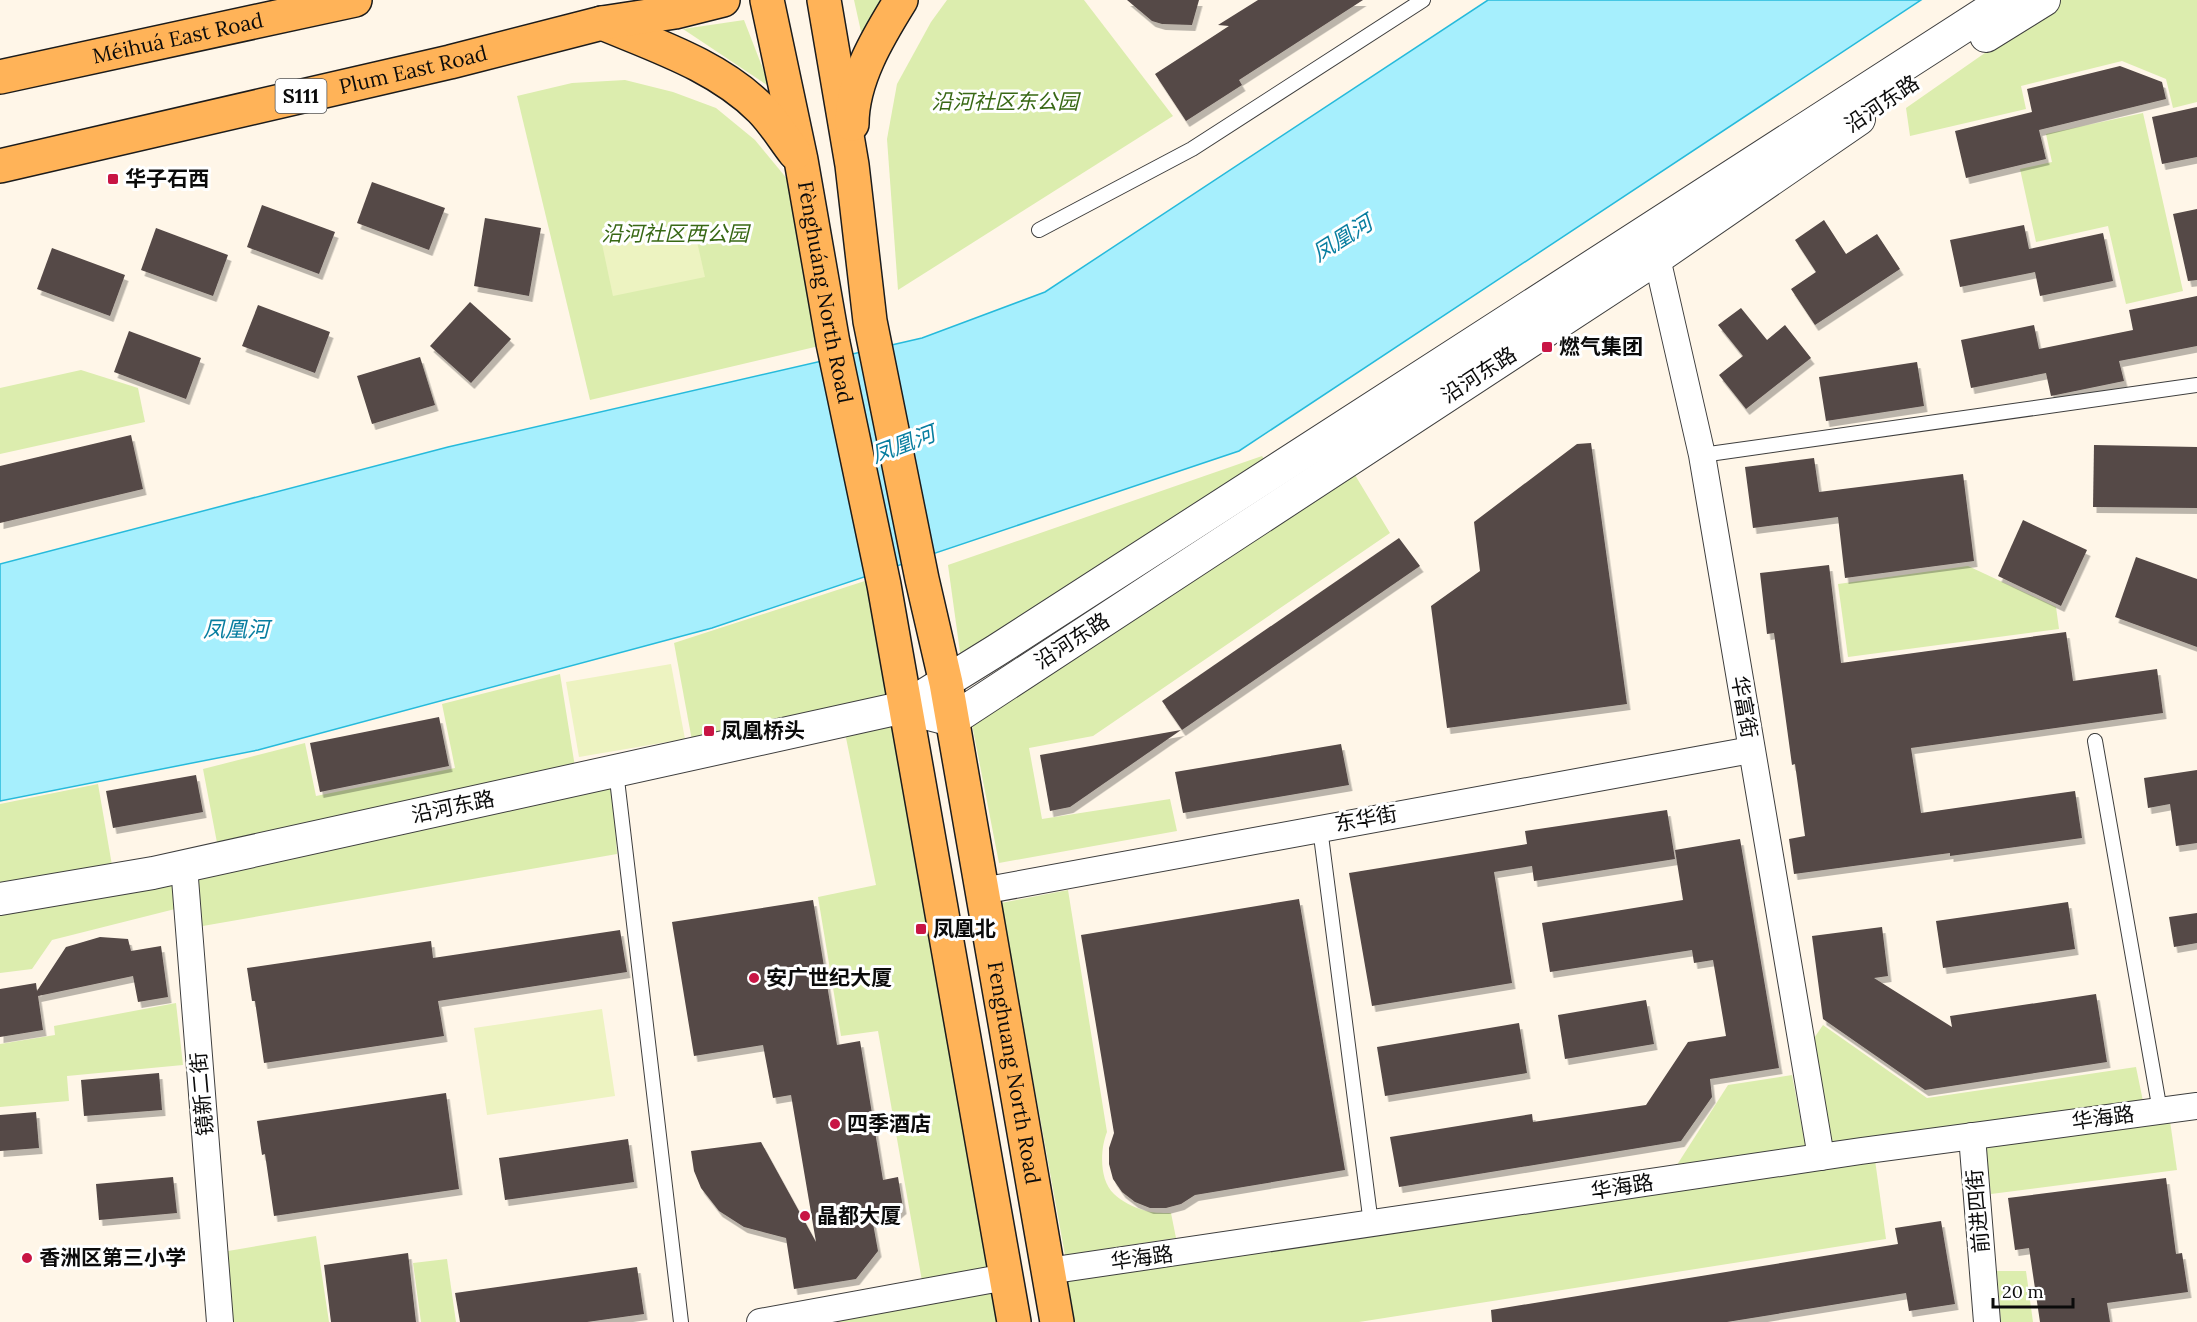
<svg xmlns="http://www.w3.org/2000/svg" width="2197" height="1322" viewBox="0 0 2197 1322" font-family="Lora,'Noto Sans SC',serif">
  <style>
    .green { fill: #dcedae }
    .pitch { fill: #edf3c1 }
    .water { fill: #a6effd; stroke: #26badb; stroke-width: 1.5 }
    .building { fill: #544846; filter: url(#shadow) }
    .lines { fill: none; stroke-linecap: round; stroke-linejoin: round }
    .service-casing { stroke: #3e3e3e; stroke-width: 16 }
    .minor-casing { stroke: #3e3e3e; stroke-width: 28 }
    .tertiary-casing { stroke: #3e3e3e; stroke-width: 34 }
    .primary-casing { stroke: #1c1c1c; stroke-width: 36 }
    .service { stroke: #fff; stroke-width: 14 }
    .minor { stroke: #fff; stroke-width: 26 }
    .tertiary { stroke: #fff; stroke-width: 32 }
    .primary { stroke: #ffb358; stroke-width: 33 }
    .poi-dot { fill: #c81544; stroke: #fff; stroke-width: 2 }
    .labels { text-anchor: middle; stroke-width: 6; stroke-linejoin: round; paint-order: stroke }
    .shield { fill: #fff; stroke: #545454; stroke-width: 1.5 }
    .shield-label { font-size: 20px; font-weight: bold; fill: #0b0b0b }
    .street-label { font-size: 21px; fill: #0b0b0b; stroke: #fff }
    .park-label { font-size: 21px; font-style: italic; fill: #386815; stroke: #fff }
    .poi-label { font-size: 21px; font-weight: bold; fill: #0b0b0b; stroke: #fff; text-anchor: start }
    .water-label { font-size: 22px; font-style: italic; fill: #087ea0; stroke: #fff }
  </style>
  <defs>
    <filter id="shadow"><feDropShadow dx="3.5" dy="6" stdDeviation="0" flood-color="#0004"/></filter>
  </defs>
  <rect width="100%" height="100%" fill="#fff6e8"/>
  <g class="green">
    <polygon points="854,0 893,0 868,63"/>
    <polygon points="947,0 1084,0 1173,116 898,290 887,139 897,84 931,22"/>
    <polygon points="2061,0 2197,0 2197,102 2173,108 2166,79 2122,61 2021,86 2026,109 1910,136 1906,108"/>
    <polygon points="744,20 770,87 683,29"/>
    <polygon points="625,80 673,92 716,108 755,140 788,180 819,346 590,400 517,96 572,83"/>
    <polygon points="2143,113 2183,291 2126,304 2108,226 2036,242 2020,169 2052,162 2046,134"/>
    <polygon points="81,370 138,388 145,422 0,454 0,388"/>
    <polygon points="1262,456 1277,481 963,674 948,565"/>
    <polygon points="1355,475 1390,533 1093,736 1029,748 1042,819 1170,799 1177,831 999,863 968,704"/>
    <polygon points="1968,566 2056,607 2059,629 1848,657 1838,584"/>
    <polygon points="877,577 899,703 693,746 674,643"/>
    <polygon points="560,674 576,773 218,848 203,769 305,743 316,796 455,768 442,704"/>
    <polygon points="901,717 999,1269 922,1281 878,1031 841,1036 818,897 876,885 844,728"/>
    <polygon points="612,779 617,854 197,927 193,874"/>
    <polygon points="98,784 114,877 0,896 0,804"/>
    <polygon points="178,877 179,908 52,940 32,969 0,973 0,908"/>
    <path d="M 1068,890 L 1107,1132 C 1100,1149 1099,1180 1114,1194 C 1121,1201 1133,1207 1143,1210 C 1151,1213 1162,1213 1171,1213 L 1176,1238 L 1065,1255 L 1001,903 Z"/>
    <polygon points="176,1003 183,1065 67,1076 69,1101 0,1107 0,1044 55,1035 54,1026"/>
    <polygon points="1823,1025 1927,1098 2136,1067 2144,1106 1827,1149 1810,1044"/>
    <polygon points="1792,1075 1806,1148 1675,1168 1728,1085"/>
    <polygon points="2170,1121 2177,1170 1991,1194 1985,1145"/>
    <polygon points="1875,1160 1886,1239 1359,1322 1068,1322 1060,1278"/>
    <polygon points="316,1236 329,1322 233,1322 228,1251"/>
    <polygon points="447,1259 456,1322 421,1322 413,1263"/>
    <polygon points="1997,1271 2026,1271 2033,1322 2001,1322"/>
    <polygon points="1001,1286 1006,1322 801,1322"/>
  </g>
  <g class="pitch">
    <polygon points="693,224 705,277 613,296 602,244"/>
    <polygon points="671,664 685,739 579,757 566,682"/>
    <polygon points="602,1009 615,1096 487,1115 474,1028"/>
  </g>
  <polygon class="water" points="1488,0 1921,0 1239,451 712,628 258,750 0,801 0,564 448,447 922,338 1045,292"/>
  <g class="building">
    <polygon points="1127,0 1199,0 1192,25 1162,24 1152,21"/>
    <polygon points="1258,0 1363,0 1239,80 1242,85 1186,121 1155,74 1229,26 1218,25"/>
    <polygon points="2120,66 2162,82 2166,99 2039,130 2046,159 1966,178 1955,131 2032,112 2027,89"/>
    <polygon points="2197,107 2197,157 2162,164 2152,117"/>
    <polygon points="372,182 445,208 429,250 357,223"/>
    <polygon points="262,205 335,232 319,274 247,247"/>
    <polygon points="2197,209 2197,280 2188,281 2173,214"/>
    <polygon points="485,218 541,228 529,296 474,286"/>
    <polygon points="1824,220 1846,254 1877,234 1900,269 1815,325 1791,289 1816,272 1795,240"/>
    <polygon points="2024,225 2029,249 2103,233 2113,281 2040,296 2035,272 1960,287 1950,240"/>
    <polygon points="156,228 228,255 213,296 141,270"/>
    <polygon points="52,248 125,275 110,316 37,289"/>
    <polygon points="2197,296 2197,346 2119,361 2124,381 2051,396 2046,373 1971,388 1961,340 2034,325 2039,349 2133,330 2129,310"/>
    <polygon points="470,302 511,339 471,383 430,346"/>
    <polygon points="258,305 330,332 315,373 242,346"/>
    <polygon points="1741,308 1767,340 1785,325 1811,358 1746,409 1719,375 1743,356 1718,325"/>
    <polygon points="129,331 201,358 186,399 114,372"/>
    <polygon points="420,357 435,405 372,424 357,376"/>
    <polygon points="1917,362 1924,406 1826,421 1819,377"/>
    <polygon points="131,435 143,489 0,523 0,466"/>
    <polygon points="1591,443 1627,704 1447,728 1431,606 1480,571 1474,522 1577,444"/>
    <polygon points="2094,445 2197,447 2197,508 2093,507"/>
    <polygon points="1814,458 1819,492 1963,474 1974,561 1845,578 1838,517 1753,528 1745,467"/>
    <polygon points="2023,520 2087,550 2061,606 1998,576"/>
    <polygon points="1399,538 1420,566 1182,730 1162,701"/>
    <polygon points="2136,557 2197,579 2197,647 2115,617"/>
    <polygon points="1829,565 1841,663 2066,632 2073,681 2157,669 2163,713 1911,748 1921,813 2075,791 2082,838 1950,856 1950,853 1794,874 1789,839 1805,836 1795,764 1792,765 1774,633 1767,634 1760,573"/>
    <polygon points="439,717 449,766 320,792 310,743"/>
    <polygon points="1181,730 1070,807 1050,811 1040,755"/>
    <polygon points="1341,744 1349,785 1183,813 1175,772"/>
    <polygon points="2197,770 2197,843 2176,846 2170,804 2148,808 2144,778"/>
    <polygon points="196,775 203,812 113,828 106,791"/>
    <polygon points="1667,810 1675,859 1534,881 1532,866 1494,872 1512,983 1372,1006 1349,873 1527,844 1525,831"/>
    <polygon points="1740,839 1779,1068 1710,1079 1712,1097 1681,1141 1399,1187 1390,1137 1532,1114 1533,1122 1646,1105 1688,1042 1726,1036 1713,960 1694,963 1692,950 1550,972 1542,923 1683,900 1675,850"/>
    <polygon points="1299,899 1345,1170 1195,1195 1181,1204 1166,1208 1150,1208 1135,1202 1122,1192 1113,1179 1109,1164 1109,1148 1114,1133 1081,935"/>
    <polygon points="813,900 837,1045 860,1041 883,1180 898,1177 903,1208 896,1214 872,1218 878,1251 856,1279 794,1289 786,1238 744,1227 719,1211 701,1188 694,1171 691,1151 761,1142 816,1242 791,1095 773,1098 763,1045 694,1056 672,922"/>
    <polygon points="2068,902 2075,949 1943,968 1936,921"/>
    <polygon points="2197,913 2197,943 2174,947 2169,917"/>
    <polygon points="1882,927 1888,976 1874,978 1952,1027 1950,1016 2096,994 2107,1062 1925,1090 1823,1019 1812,936"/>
    <polygon points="620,930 627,972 438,1001 444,1036 264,1063 255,1001 252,1001 247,968 431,941 433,958"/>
    <polygon points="100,937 128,939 131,951 161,946 168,997 138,1002 133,976 38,996 43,1030 0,1037 0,989 36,983 37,991 66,947"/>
    <polygon points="1646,1000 1654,1044 1565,1059 1558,1015"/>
    <polygon points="1519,1023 1527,1073 1385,1096 1377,1047"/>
    <polygon points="159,1073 162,1110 84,1116 81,1080"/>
    <polygon points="446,1093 459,1189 274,1216 265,1154 262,1155 257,1121"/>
    <polygon points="36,1112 39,1148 0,1151 0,1115"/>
    <polygon points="628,1139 634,1182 505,1200 499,1158"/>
    <polygon points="173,1177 177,1213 99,1220 96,1184"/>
    <polygon points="2166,1178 2176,1254 2182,1253 2188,1292 2107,1303 2110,1322 2040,1322 2029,1248 2015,1250 2008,1198"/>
    <polygon points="1941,1221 1955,1304 1909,1311 1906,1293 1727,1322 1492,1322 1491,1310 1898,1244 1895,1228"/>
    <polygon points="408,1253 416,1322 331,1322 324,1265"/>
    <polygon points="637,1267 644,1314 587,1322 460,1322 455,1293"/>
  </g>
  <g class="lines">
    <defs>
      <g id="service">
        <polyline points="1039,230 1192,149 1423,0"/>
        <polyline points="1702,455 2197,385"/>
        <polyline points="2095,741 2160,1111"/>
        <polyline points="616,771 681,1322"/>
        <polyline points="1320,828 1371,1224"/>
      </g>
      <g id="minor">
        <polyline points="1657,258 1702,455 1821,1157"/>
        <polyline points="184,866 220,1322"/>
        <polyline points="982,891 1751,750"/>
        <polyline points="1972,1136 1987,1322"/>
        <polyline points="1048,1271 1861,1151 2197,1106"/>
        <polyline points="760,1322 1006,1277"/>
      </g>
      <g id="tertiary">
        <polyline points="1986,36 2044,0"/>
        <polyline points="929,714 952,720 1657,258 1859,119"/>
        <polyline points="0,899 153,873 905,707 997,650 2005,0"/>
      </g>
      <g id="primary">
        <path id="s1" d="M 767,0 L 801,160 L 833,343 L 884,585 L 1014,1322"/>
        <path id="s2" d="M 824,0 L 852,165 L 870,321 L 922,579 L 946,683 L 1057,1322"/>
        <path d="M 602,23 C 657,46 718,66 761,109 C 774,122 784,139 795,153"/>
        <path id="s3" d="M 0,77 L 355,0"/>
        <path d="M 852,124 C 852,80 878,37 901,0"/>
        <path id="s4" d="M 0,166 L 450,62 L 602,23 L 675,12 L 723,0"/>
      </g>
    </defs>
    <use href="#service" class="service-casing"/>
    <use href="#minor" class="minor-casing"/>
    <use href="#tertiary" class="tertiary-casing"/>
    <use href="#primary" class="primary-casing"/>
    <use href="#service" class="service"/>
    <use href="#minor" class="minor"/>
    <use href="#tertiary" class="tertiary"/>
    <use href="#primary" class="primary"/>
  </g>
  <g class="poi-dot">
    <rect x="107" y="173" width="12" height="12" rx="3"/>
    <rect x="1541" y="341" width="12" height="12" rx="3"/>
    <rect x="703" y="725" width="12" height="12" rx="3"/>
    <rect x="915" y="923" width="12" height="12" rx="3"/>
    <circle cx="754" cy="978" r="6"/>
    <circle cx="835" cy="1124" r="6"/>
    <circle cx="805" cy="1216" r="6"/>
    <circle cx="27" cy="1258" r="6"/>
  </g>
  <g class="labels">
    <rect class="shield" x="275.5" y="79" width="51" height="34" rx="4.5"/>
    <g class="shield-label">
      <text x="301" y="103">S111</text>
    </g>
    <g class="street-label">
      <text dy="7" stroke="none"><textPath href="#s3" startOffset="182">Méihuá East Road</textPath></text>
      <text dy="7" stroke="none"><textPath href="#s4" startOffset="424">Plum East Road</textPath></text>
      <text transform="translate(1882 104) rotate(-34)" y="7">沿河东路</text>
      <text dy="7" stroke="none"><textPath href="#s1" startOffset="298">Fènghuáng North Road</textPath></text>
      <text transform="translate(1479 375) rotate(-33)" y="7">沿河东路</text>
      <text transform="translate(1072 641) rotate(-33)" y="7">沿河东路</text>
      <text transform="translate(1744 707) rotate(80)" y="7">华富街</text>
      <text transform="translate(453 807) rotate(-12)" y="7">沿河东路</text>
      <text transform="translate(1366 819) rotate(-10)" y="7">东华街</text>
      <text dy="7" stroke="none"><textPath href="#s2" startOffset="1090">Fenghuang North Road</textPath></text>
      <text transform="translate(202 1094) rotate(-95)" y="7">镜新二街</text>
      <text transform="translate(2103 1118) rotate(-8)" y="7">华海路</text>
      <text transform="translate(1622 1187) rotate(-9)" y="7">华海路</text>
      <text transform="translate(1978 1211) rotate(-95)" y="7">前进四街</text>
      <text transform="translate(1142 1258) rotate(-8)" y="7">华海路</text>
    </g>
    <g class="park-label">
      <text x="1005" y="109">沿河社区东公园</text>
      <text x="675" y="241">沿河社区西公园</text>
    </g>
    <g class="poi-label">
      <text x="125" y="186">华子石西</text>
      <text x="1559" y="354">燃气集团</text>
      <text x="721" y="738">凤凰桥头</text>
      <text x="933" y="936">凤凰北</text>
      <text x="766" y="985">安广世纪大厦</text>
      <text x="847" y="1131">四季酒店</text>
      <text x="817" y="1223">晶都大厦</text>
      <text x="39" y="1265">香洲区第三小学</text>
    </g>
    <g class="water-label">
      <text transform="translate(1342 238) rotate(-32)" y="8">凤凰河</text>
      <text transform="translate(903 444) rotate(-21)" y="8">凤凰河</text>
      <text x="236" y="637">凤凰河</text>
    </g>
  </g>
  <path d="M1993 1298v9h80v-9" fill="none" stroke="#0b0b0b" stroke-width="3"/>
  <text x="2002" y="1298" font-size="18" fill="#0b0b0b" stroke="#ffffff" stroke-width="4.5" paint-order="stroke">20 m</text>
</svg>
